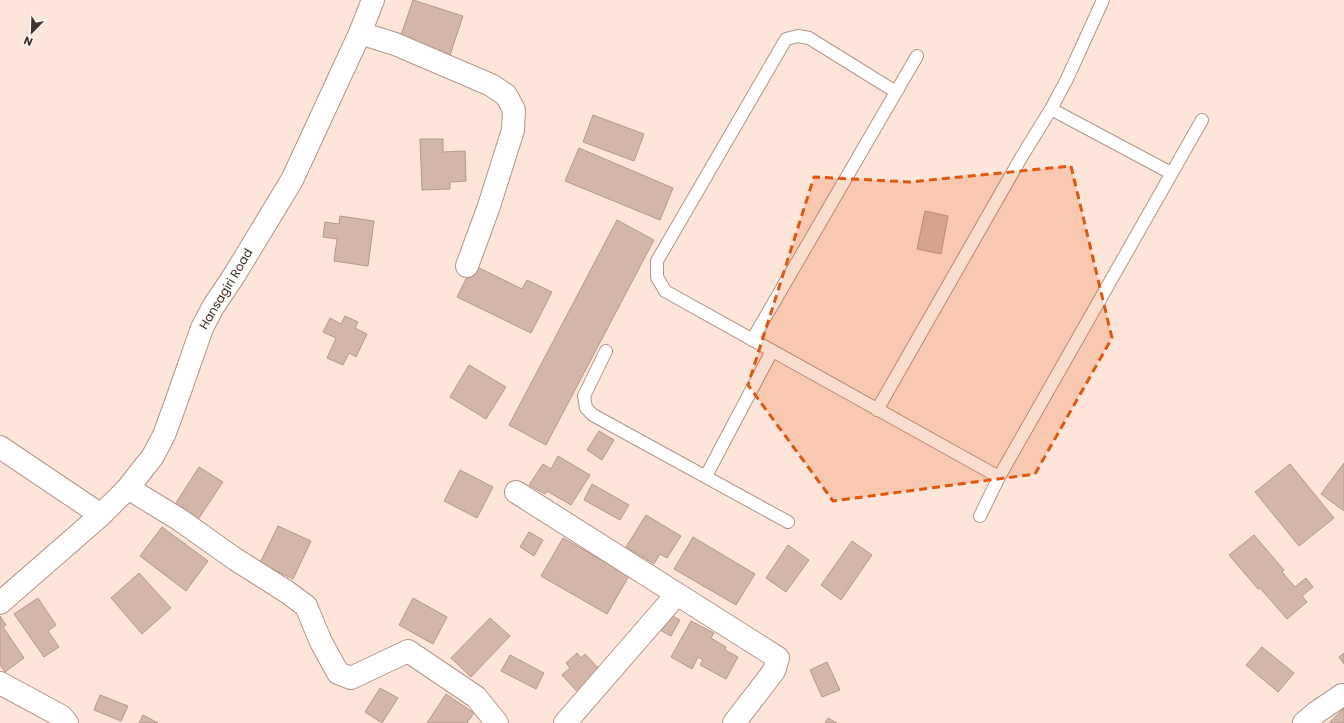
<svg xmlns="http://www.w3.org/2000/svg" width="1344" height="723" viewBox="0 0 1344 723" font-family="Poppins,sans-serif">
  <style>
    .building { fill: #d4b6a9; stroke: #b5988c }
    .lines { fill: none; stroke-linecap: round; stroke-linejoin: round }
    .service-casing { stroke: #b29689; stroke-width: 14 }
    .minor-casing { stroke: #b29689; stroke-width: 24 }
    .tertiary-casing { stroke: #b29689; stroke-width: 24 }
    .service { stroke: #fff; stroke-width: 12 }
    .minor { stroke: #fff; stroke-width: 22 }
    .tertiary { stroke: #fff; stroke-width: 22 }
    .marked { fill: #e0570e; fill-opacity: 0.2; stroke: #e0570e; stroke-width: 3; stroke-dasharray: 8 5; stroke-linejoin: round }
    .labels { text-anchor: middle; stroke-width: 3; stroke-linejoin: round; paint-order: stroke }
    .street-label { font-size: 12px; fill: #3f332e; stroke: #fdf7f4 }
  </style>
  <rect width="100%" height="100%" fill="#fee5da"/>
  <g class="building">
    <polygon points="413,0 463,16 450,55 400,38"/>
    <polygon points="593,115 644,134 634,161 583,142"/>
    <polygon points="420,139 443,139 443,152 465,151 466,181 450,182 450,189 422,190"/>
    <polygon points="579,148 673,188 660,220 565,181"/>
    <polygon points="925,211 948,216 941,254 917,249"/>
    <polygon points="340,216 374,221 368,266 334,261 337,239 323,237 325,222 339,224"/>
    <polygon points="617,220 654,240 546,445 509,425"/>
    <polygon points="473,265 522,289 527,280 552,292 531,333 457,297"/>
    <polygon points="345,316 358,322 355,328 367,334 356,357 349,353 343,365 327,358 336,338 323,332 330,318 341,324"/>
    <polygon points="469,365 506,387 486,419 450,397"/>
    <polygon points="599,431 614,440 602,460 587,450"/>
    <polygon points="558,456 590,475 571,505 547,491 545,494 529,485 543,464 551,469"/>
    <polygon points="1344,463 1344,511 1321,494"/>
    <polygon points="1290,464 1334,518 1299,546 1255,492"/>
    <polygon points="199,467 223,482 197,521 174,506"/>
    <polygon points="460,470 493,487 477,518 444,501"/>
    <polygon points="592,484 629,505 620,520 584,500"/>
    <polygon points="646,515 681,536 667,558 660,554 654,564 626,547"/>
    <polygon points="278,526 311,541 293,579 260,563"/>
    <polygon points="162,527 208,561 186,591 140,556"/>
    <polygon points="529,532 543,540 534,556 520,547"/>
    <polygon points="1254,535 1284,570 1282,572 1295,587 1306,578 1313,587 1302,596 1307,602 1287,619 1260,588 1258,589 1229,555"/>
    <polygon points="693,537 755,574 736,605 674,569"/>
    <polygon points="563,538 629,576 607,614 541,576"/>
    <polygon points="852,541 872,555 841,600 821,585"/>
    <polygon points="788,545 809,560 786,592 766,578"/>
    <polygon points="139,573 171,608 142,634 111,598"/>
    <polygon points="38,598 56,625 48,631 59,647 44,657 14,614"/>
    <polygon points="413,598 447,617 433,644 399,625"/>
    <polygon points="667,613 680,620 671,636 658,629"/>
    <polygon points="0,616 6,625 3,627 24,658 5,672 0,665"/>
    <polygon points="490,618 510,636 471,677 451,658"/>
    <polygon points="691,621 714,633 711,638 726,647 725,650 738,657 726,679 700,665 703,660 698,657 692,669 671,657"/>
    <polygon points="1262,647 1294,673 1278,692 1246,665"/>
    <polygon points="577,653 581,658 585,654 604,674 580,695 562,675 570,668 566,663"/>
    <polygon points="1344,653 1344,664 1339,657"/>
    <polygon points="510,655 544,673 536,689 501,671"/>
    <polygon points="827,662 840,690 822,697 810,670"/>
    <polygon points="380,688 398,698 382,723 365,712"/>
    <polygon points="446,694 474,713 467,723 427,723"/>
    <polygon points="100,695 128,706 121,721 94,710"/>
    <polygon points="1344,708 1344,723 1329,723"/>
    <polygon points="143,715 158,723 139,723"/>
    <polygon points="828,718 837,723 825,723"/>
  </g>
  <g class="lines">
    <defs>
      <g id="service">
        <polyline points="896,92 809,38 798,36 786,39 657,261 657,277 665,291 999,477"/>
        <polyline points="1051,109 1171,173"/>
        <polyline points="752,340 917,56"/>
        <polyline points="606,351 584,396 586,408 593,415 788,522"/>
        <polyline points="877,410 1022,156 1051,109 1067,79 1103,0"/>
        <polyline points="706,476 772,351"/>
        <polyline points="980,516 999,477 1202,120"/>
      </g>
      <g id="minor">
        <polyline points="360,33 395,44 491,85 506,95 514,110 513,130 489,206 467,266"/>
        <polyline points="0,447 101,515"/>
        <polyline points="128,488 180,520 235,559 287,592 306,606 321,642 338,673 351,678 408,651 476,697 497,723"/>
        <polyline points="516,492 778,658 774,671 734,723"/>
        <polyline points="0,683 61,716 67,723"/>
        <polyline points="565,723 677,594"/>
        <polyline points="1304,723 1317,712 1342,695 1344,695"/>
      </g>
      <polyline id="tertiary" points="0,603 101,515 128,488 153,456 164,435 174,408 202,328 213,307 235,274 292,180 360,33 373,0"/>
    </defs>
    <use href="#service" class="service-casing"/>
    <use href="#minor" class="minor-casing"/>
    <use href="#tertiary" class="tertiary-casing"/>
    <use href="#service" class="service"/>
    <use href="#minor" class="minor"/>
    <use href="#tertiary" class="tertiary"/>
  </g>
  <path class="marked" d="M 1071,166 L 1112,338 L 1035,474 L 833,501 L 748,385 L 814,177 L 910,182 Z"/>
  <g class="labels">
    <g class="street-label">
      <text transform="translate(226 289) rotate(-59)" y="4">Hansagiri Road</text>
    </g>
  </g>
  <g transform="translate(32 32) rotate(203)" stroke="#fdf7f4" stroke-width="3" paint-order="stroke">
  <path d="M0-3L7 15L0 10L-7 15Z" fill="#3f332e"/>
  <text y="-6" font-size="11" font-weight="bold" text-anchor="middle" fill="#3f332e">N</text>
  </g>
</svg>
